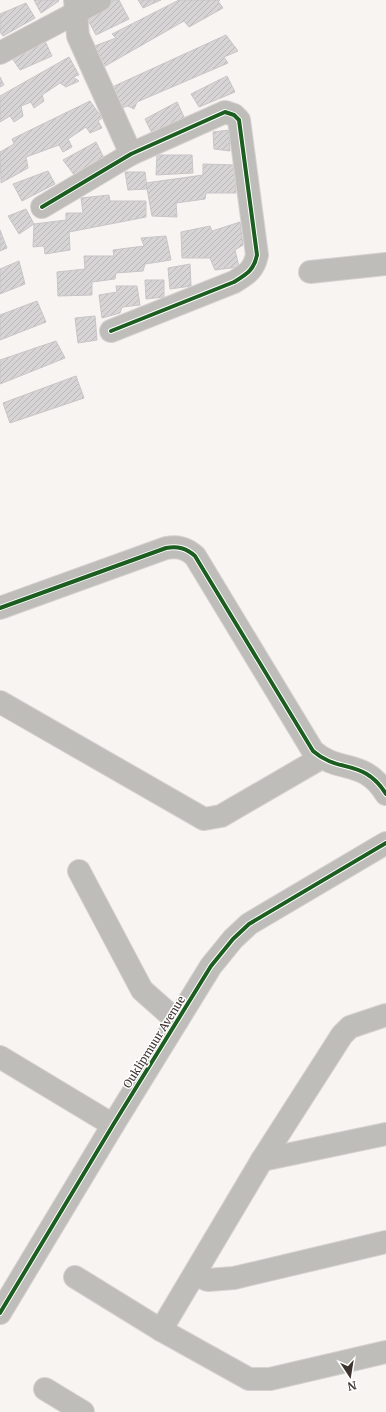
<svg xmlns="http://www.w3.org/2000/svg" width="386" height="1412" viewBox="0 0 386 1412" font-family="Merriweather,serif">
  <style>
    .building { fill: url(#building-hatch); stroke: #c8c5c8 }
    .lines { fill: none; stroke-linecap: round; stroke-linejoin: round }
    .minor-casing { stroke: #d6d1d0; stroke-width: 24 }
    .minor { stroke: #bebdba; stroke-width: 22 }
    .cycleway-casing { stroke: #fff; stroke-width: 6 }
    .cycleway { stroke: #1b5e20; stroke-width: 4 }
    .labels { text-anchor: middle; stroke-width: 3; stroke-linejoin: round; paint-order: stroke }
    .street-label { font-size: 11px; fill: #3d3430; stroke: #fff }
  </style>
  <defs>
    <pattern id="building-hatch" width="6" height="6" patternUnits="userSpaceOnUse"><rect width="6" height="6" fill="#d7d4d6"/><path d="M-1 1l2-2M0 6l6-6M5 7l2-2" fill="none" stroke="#b9b7b8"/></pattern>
  </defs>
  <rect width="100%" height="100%" fill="#f8f4f2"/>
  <g class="building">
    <polygon points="34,0 58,0 59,1 41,13"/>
    <polygon points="114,0 119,0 129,19 96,35 86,16"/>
    <polygon points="138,0 161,0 143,8"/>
    <polygon points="179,0 220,0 218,1 223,8 189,27 184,21 100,69 84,50 116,38 112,34"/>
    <polygon points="26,3 35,18 3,36 0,32 0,14"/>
    <polygon points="226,35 238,51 224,57 228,63 137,102 134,109 128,106 121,108 110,88"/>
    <polygon points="45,41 52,56 20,70 10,55"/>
    <polygon points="69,57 79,75 73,77 79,81 66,87 60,83 42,95 44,101 34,108 31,102 21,106 23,116 14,122 10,116 0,122 0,96"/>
    <polygon points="227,76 235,92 199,107 191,94"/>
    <polygon points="0,77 4,85 0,87"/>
    <polygon points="90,101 102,118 98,121 102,128 90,133 86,127 68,139 72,147 63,152 59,145 26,157 28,168 1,183 0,152 14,144 12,139"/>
    <polygon points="177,102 185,119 153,135 145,119"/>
    <polygon points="229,130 230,151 214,149 213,132"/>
    <polygon points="96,142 104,158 75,176 63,160"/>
    <polygon points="157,155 192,155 193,173 156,175"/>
    <polygon points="203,164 235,165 236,193 206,193 205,199 176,203 177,217 152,216 146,183 203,175"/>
    <polygon points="48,171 55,184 22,201 13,184"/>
    <polygon points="125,172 145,172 147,189 128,190"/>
    <polygon points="109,195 110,201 146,201 146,217 69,232 70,250 45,254 44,246 33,247 34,224 66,220 66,213 83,213 81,198"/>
    <polygon points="26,209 34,224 19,234 8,216"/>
    <polygon points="240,222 243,245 235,250 239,267 215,270 210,258 182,258 181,232 210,226 212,231"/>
    <polygon points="0,230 7,248 0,251"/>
    <polygon points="166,236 171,260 145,264 143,271 116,273 115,279 92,282 92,295 58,296 57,272 85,269 84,256 114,256 113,250 144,246 141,238"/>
    <polygon points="19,261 25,284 0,294 0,269"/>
    <polygon points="190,264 191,286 170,289 168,268"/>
    <polygon points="145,280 164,280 164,297 146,299"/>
    <polygon points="116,286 137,286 140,305 122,307 120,313 102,318 99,295 117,292"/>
    <polygon points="37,301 46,322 0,340 0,315"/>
    <polygon points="95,316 97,340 78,343 75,318"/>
    <polygon points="56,341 65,358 0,384 0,360"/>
    <polygon points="76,376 84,398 10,423 3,403"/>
  </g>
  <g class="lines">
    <defs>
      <g id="minor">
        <polyline points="75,0 78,36 131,154"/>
        <polyline points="0,53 100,0"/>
        <path d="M 42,207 L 131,154 L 225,112 L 234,115 L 239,120 L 257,255 C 254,270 247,274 234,282 L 111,331"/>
        <polyline points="310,272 386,264"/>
        <path d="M 0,608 L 166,548 C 178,546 186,548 195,556 L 313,751 C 339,774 364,758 386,794"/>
        <polyline points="0,702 204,819 221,816 321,758"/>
        <polyline points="79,871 142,990 177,1021"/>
        <polyline points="0,1057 113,1125"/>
        <polyline points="262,1160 386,1134"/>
        <polyline points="195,1275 208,1280 234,1278 386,1242"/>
        <polyline points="75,1277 161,1330 249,1379 270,1379 386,1352"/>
        <polyline points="0,1313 113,1125 211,966 233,939 249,924 386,843"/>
        <polyline points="161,1330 262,1160 342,1035 350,1027 386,1015"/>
        <polyline points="45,1389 83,1412"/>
      </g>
    </defs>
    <use href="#minor" class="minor-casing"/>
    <use href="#minor" class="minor"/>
    <defs>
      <g id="cycleway">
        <path d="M 42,207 L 131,154 L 225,112 L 234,115 L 239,120 L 257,255 C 254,270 247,274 234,282 L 111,331"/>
        <path d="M 0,608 L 166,548 C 178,546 186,548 195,556 L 313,751 C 339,774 364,758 386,794"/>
        <polyline points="0,1313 113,1125 211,966 233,939 249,924 386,843"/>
      </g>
    </defs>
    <use href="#cycleway" class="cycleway-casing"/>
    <use href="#cycleway" class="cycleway"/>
  </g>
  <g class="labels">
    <g class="street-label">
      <text transform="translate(154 1042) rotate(-58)" y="4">Ouklipmuur Avenue</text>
    </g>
  </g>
  <g transform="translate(350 1376) rotate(168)" stroke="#ffffff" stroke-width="3" paint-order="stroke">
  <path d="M0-3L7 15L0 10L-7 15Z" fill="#3d3430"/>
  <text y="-6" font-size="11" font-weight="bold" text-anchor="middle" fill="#3d3430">N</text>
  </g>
</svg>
